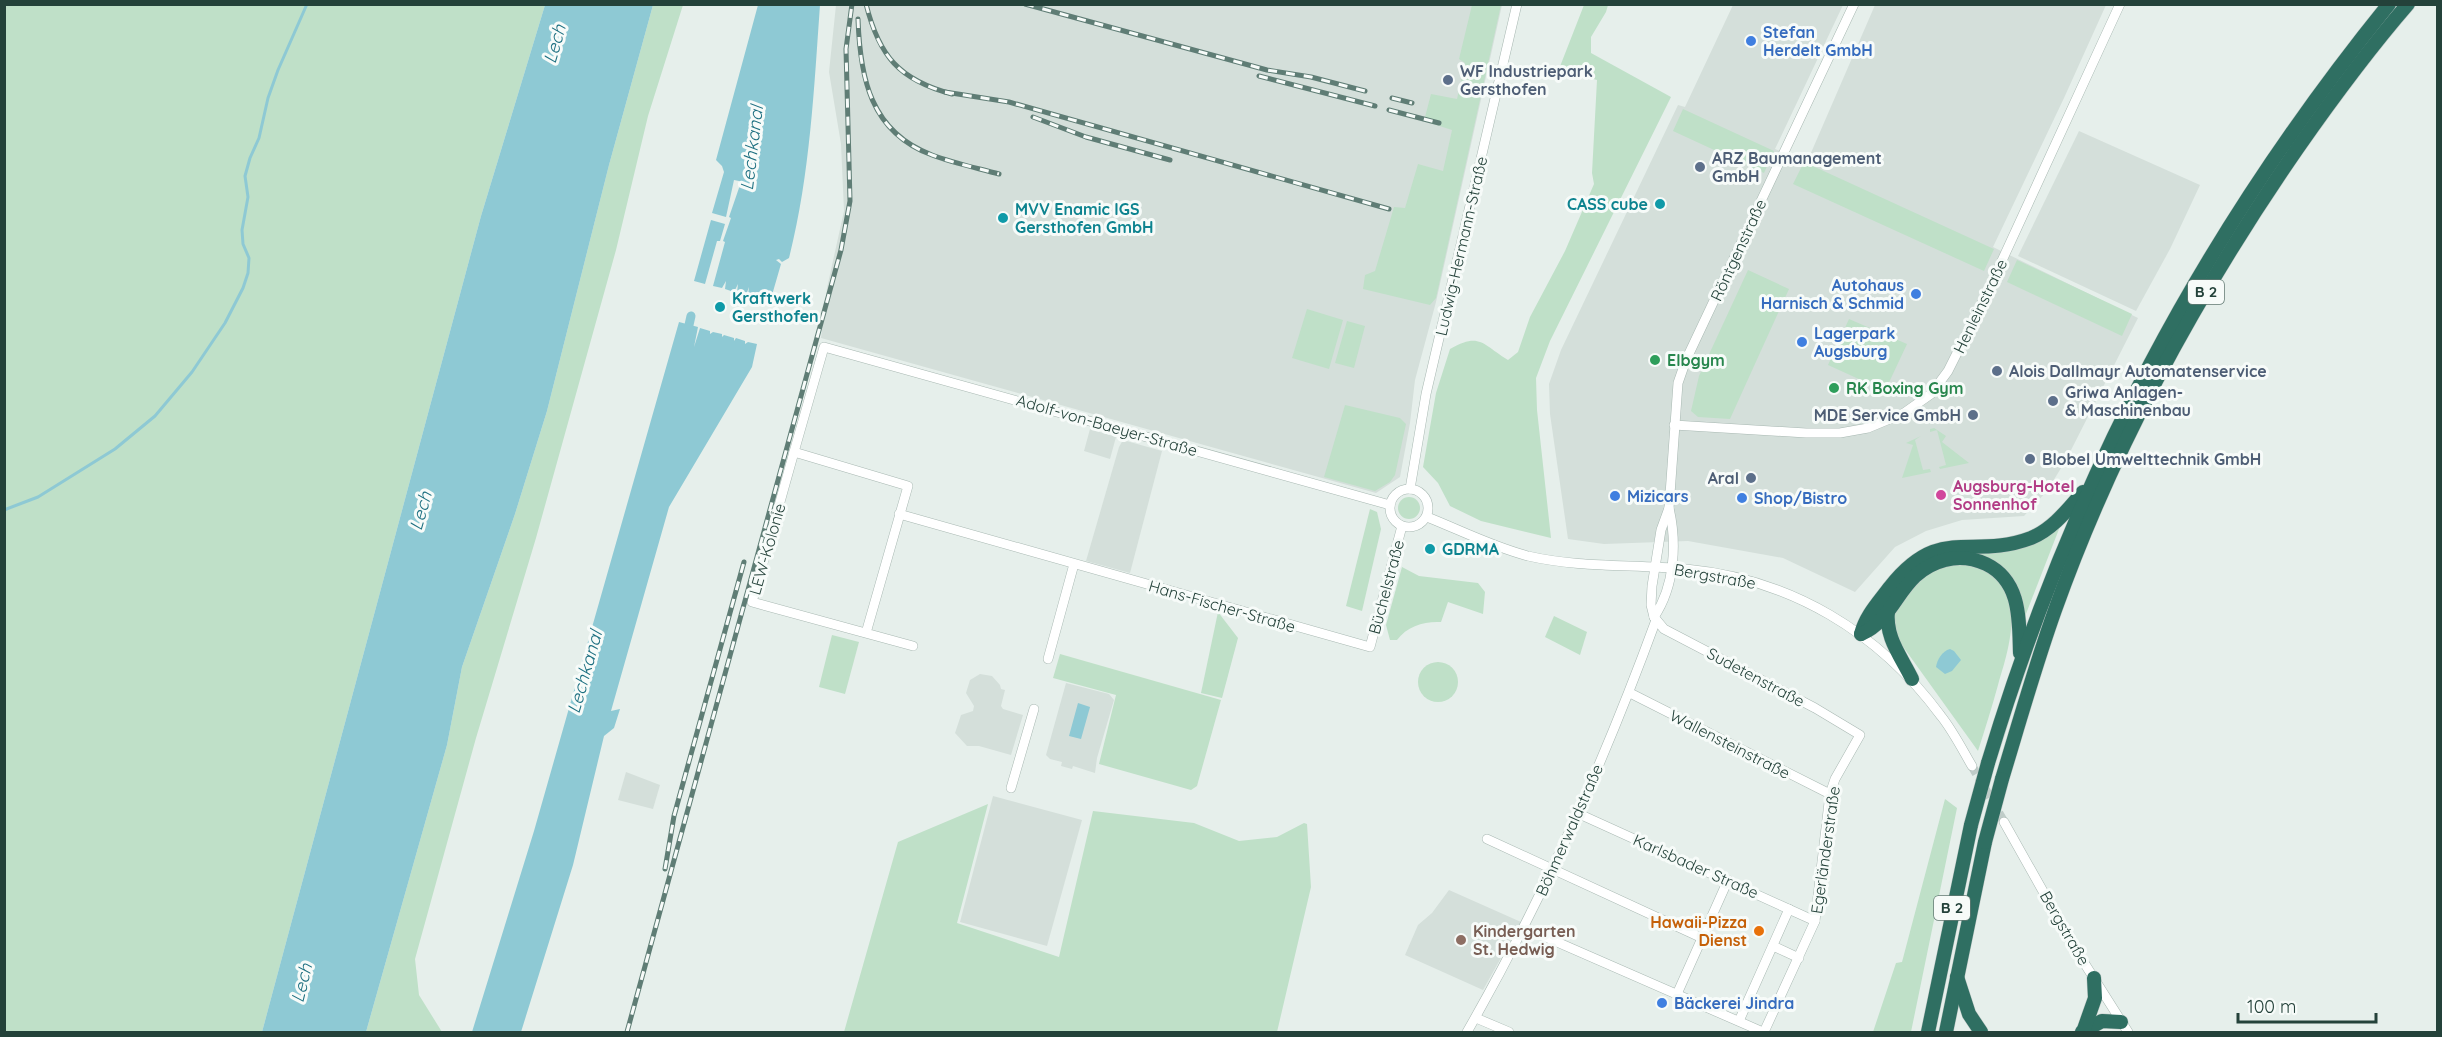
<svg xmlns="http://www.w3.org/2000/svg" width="2442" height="1037" viewBox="0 0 2442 1037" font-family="Quicksand,sans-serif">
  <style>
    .built { fill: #d4dfda }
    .green { fill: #bfe0c8 }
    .water { fill: #8ec9d4 }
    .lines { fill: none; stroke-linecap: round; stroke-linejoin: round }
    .stream { stroke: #8ec9d4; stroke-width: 3 }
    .canal { stroke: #8ec9d4; stroke-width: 9 }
    .minor-tunnel { stroke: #bfccc8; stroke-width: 9; stroke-dasharray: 9 4.5; stroke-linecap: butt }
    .minor-casing { stroke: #a8b8b2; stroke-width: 10 }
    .highway-casing { stroke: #c2cac8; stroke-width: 15 }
    .minor { stroke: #fff; stroke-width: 9 }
    .highway { stroke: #2f6f62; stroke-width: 14 }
    .rail-casing { stroke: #5f7d75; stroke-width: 5 }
    .rail { stroke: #f7fbf9; stroke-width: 3; stroke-dasharray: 9; stroke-linecap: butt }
    .highway-bridge-casing { stroke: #c2cac8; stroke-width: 15; stroke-linecap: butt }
    .highway-bridge { stroke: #2f6f62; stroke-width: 14 }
    .shop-dot { fill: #3f7fe0; stroke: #f7fbf9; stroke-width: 2 }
    .service-dot { fill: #5c6f8a; stroke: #f7fbf9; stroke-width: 2 }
    .culture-dot { fill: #0f9aa8; stroke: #f7fbf9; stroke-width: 2 }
    .leisure-dot { fill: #2e9e5b; stroke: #f7fbf9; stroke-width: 2 }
    .hotel-dot { fill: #d1479c; stroke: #f7fbf9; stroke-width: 2 }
    .food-dot { fill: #e8710a; stroke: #f7fbf9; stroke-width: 2 }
    .education-dot { fill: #8d6e63; stroke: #f7fbf9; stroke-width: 2 }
    .labels { text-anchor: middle; stroke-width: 6; stroke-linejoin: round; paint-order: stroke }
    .shield { fill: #f7fbf9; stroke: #637a73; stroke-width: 1.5 }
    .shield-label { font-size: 15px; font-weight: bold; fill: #24423a }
    .shop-label { font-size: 16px; font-weight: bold; fill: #366cbe; stroke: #f7fbf9; text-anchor: start }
    .service-label { font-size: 16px; font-weight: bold; fill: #4e5e75; stroke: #f7fbf9; text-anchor: start }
    .culture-label { font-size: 16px; font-weight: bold; fill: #0d838f; stroke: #f7fbf9; text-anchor: start }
    .street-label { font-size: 16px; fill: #24423a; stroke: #f7fbf9 }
    .leisure-label { font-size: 16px; font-weight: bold; fill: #27864d; stroke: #f7fbf9; text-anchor: start }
    .hotel-label { font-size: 16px; font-weight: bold; fill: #b23c85; stroke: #f7fbf9; text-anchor: start }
    .food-label { font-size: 16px; font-weight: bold; fill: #c56008; stroke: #f7fbf9; text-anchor: end }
    .education-label { font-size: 16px; font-weight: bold; fill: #785e54; stroke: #f7fbf9; text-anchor: start }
    .water-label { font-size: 18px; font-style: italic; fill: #1c6f80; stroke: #f7fbf9 }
  </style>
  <rect width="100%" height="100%" fill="#e6efeb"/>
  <g class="built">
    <polygon points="836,5 1502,5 1436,302 1415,380 1410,423 1400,477 1376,493 821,338 827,288 844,211 841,144 829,72"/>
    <polygon points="1733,5 1843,5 1775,149 1807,162 1875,5 2106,5 2064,98 1993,247 2138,318 2066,460 2047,491 2024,516 1962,520 1926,531 1895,547 1855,592 1783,558 1688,541 1604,544 1568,539 1550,414 1549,384 1561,350 1678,105 1685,107"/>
    <polygon points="2079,131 2200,185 2170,249 2136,311 2018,256"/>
    <polygon points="1090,429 1116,437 1110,459 1084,451"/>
    <polygon points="1123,440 1162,451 1130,573 1086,561 1119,447"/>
    <polygon points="980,674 992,676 1000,685 1001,689 1005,690 1001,706 1003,709 1023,715 1011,755 979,746 967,746 955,733 961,715 973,711 974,706 966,693 970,680"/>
    <polygon points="1066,683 1109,694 1114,700 1097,758 1095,773 1073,766 1072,769 1061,766 1062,762 1050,759 1046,755"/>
    <polygon points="626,772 660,785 653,809 618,800"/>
    <polygon points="993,796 1082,820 1047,946 960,922"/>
    <polygon points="1449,890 1521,922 1483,990 1405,955 1418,925 1432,913"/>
  </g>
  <g class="green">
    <polygon points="5,5 545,5 481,216 262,1032 5,1032"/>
    <polygon points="653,5 683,5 648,116 616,250 536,538 476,738 415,959 419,995 442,1032 366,1032 447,745 462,667 515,514 547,411 609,165"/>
    <polygon points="1472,5 1501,5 1436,298 1430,305 1363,289 1365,275 1375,271 1394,207 1405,208 1418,164 1443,171 1452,130 1424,121 1431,94 1457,99 1465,63 1459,59"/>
    <path d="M 1584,5 L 1608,5 L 1606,12 L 1591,37 L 1591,53 L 1671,97 L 1550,341 L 1536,378 L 1537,410 L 1551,538 L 1481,521 L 1450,506 L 1438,483 L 1423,467 L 1436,393 L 1450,349 C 1480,332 1482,344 1508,360 L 1518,352 L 1530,317 L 1565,251 L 1594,184 L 1592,173 L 1597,80 L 1559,69 Z"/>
    <polygon points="1683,109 1774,151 1764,173 1673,131"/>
    <polygon points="1804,162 1994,249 1984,271 1793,184"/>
    <polygon points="2017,260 2132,314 2122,336 2007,282"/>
    <polygon points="1748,270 1789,289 1730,419 1698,417 1691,411 1699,376"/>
    <polygon points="1307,309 1343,320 1329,369 1292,358"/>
    <polygon points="1849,319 1907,344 1885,391 1828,365"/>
    <polygon points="1347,321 1365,326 1354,368 1335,363"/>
    <polygon points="1345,405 1400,418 1406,424 1395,475 1390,482 1375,491 1324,477"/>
    <polygon points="1934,428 1946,436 1942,442 1969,463 1940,469 1939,467 1946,465 1937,430 1930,432 1930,429"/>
    <polygon points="1921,436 1915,440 1923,470 1930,469 1931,472 1902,478 1913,445 1906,443"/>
    <circle cx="1409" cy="508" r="11"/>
    <polygon points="1370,509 1377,512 1381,529 1362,611 1346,606"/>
    <polygon points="2061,524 2024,619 2022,605 1977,557 1904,575 1978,549"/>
    <path d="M 1955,564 C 2031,570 2014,634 1998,685 C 1992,707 1985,729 1978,751 L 1899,641 L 1892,617 C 1911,586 1919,573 1955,564 Z"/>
    <path d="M 1402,567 L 1419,576 L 1478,583 L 1485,592 L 1483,614 L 1448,602 L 1441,622 C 1425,621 1407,626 1397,640 L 1390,640 L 1386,625 Z"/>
    <polygon points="1218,612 1238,638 1222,698 1201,693"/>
    <polygon points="1554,616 1587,632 1580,655 1545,637"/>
    <polygon points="832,635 859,642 845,694 819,687"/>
    <polygon points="1060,654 1221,700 1197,786 1191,790 1099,764 1116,695 1053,678"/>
    <circle cx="1438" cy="682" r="20"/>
    <polygon points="1945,799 1957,808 1911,1032 1873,1032 1896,963 1902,962"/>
    <polygon points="988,804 957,923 1059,957 1093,811 1194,823 1239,841 1277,837 1304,823 1307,824 1311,887 1277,1032 844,1032 898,842"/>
  </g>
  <g class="water">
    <polygon points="545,5 653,5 609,165 547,411 515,514 462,667 447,745 366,1032 262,1032 481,216"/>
    <path d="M 758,5 L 820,5 C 814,89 810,176 789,258 L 782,262 L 779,259 L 776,260 L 781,264 L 770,302 L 760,299 L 761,290 L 757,299 L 748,296 L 749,287 L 746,295 L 737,293 L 738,284 L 734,292 L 725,289 L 726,281 L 722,288 L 713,286 L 725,242 L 723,241 L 731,218 L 729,217 L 740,185 L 739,181 L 734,180 L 726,217 L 712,213 L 724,172 L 722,166 L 716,160 Z"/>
    <polygon points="711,220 725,224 720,241 717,241 705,284 694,281"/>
    <polygon points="679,322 698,327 694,347 700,328 710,331 710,334 713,332 722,334 722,337 724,335 734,338 734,341 736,338 745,341 745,344 748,342 757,344 752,367 669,507 611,711 620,709 614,728 604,736 573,865 521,1032 472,1032 534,831"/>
    <path d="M 1950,649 L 1954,651 L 1961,660 L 1952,671 L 1945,674 L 1936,667 C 1937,660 1942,651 1950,649 Z"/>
    <polygon points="1078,703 1090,707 1081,739 1069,736"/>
  </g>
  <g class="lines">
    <polyline class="stream" points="4,510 38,497 115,449 155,416 192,372 225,323 243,288 248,273 249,258 243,244 242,230 248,197 245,176 250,158 259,138 268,98 278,70 307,4"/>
    <polyline class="canal" points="689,325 691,316"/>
    <polyline class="minor-tunnel" points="1972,766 2004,822"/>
    <defs>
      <g id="minor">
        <polyline points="1674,425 1806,433 1840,433 1868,428 1904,413 1931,394 1948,371 1988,291 2120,4"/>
        <polyline points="794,452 824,347 1390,505"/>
        <circle cx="1409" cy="508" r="19"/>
        <polyline points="1410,489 1426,394 1517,4"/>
        <polyline points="899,514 1370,647 1402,526"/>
        <path d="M 1427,517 C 1460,530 1493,547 1528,556 C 1580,568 1633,564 1686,569 C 1791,579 1879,632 1941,716 C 1953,731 1962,749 1972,766"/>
        <path d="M 1654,617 C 1675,586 1677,543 1669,508"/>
        <polyline points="866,633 908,486 794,452 752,602 913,646"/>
        <polyline points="1048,659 1074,564"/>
        <polyline points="1630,693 1830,794"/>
        <polyline points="1011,788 1034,709"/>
        <polyline points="1577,813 1815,921"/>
        <polyline points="2004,822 2076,950 2128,1032"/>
        <polyline points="1487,839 1702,938"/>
        <polyline points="1525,928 1763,1032"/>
        <polyline points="1773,946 1799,958"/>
        <polyline points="1677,994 1728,880"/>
        <polyline points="1476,1018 1509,1032"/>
        <polyline points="1739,1021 1789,909"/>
        <path d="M 1467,1032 C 1542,901 1604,762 1656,620"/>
        <polyline points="1764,1032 1815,921 1830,794 1835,779 1860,735 1815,708 1664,629 1654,617 1651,605 1652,586 1661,530 1669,508 1678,383 1686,360 1854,4"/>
      </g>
      <g id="highway">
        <path d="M 1888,610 C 1885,638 1901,656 1912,679"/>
        <path d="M 1861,634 C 1866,615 1879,602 1890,587 C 1941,523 1970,561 2031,538 C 2053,529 2068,509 2083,492"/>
        <path d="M 1861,634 C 1898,618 1898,572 1945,560 C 1959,556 1973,558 1986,564 C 2021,581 2019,619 2020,653"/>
        <path d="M 1988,763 C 2074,478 2202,235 2389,4"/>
        <path d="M 2002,779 C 2019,723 2035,666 2055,610 C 2113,447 2199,291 2297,149 C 2332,99 2368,50 2408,4"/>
        <polyline points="1957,977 1969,1014 1981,1032"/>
        <polyline points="1928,1032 1971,825"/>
        <polyline points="1946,1032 1985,842"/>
        <polyline points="2082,1032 2102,1021 2121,1022"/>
        <polyline points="2083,1032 2095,998 2094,978"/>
      </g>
    </defs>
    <use href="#minor" class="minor-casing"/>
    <use href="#highway" class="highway-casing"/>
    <use href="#minor" class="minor"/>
    <use href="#highway" class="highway"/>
    <defs>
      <g id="rail">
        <path d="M 866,4 C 879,56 899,80 952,94"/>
        <polyline points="1025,4 1267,70 1311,77 1365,91"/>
        <path d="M 858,19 C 860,77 870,132 932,155 C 953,163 977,168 999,174"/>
        <polyline points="1259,76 1375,106"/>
        <polyline points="945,92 1009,102 1389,209"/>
        <polyline points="1392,98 1412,103"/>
        <polyline points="1389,110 1439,123"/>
        <polyline points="1033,117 1086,137 1170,160"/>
        <polyline points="665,869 674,816 744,562"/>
        <polyline points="627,1032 841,250 850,201 846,49 852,4"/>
      </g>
    </defs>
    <use href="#rail" class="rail-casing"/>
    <use href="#rail" class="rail"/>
    <defs>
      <g id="highway-bridge">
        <polyline points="1971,825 1988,763"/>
        <polyline points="1985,842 2002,779"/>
      </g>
    </defs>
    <use href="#highway-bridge" class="highway-bridge-casing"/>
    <use href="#highway-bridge" class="highway-bridge"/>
  </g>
  <g class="shop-dot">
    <circle cx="1751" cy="41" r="6"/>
    <circle cx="1916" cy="294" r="6"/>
    <circle cx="1802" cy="342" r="6"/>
    <circle cx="1615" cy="496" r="6"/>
    <circle cx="1742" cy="498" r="6"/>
    <circle cx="1662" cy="1003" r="6"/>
  </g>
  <g class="service-dot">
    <circle cx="1448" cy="80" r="6"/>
    <circle cx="1700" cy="167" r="6"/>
    <circle cx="1997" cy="371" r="6"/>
    <circle cx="2053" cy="401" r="6"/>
    <circle cx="1973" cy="415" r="6"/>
    <circle cx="2030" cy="459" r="6"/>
    <circle cx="1751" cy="478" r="6"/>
  </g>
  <g class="culture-dot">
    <circle cx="1660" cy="204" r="6"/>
    <circle cx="1003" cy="218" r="6"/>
    <circle cx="720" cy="307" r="6"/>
    <circle cx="1430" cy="549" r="6"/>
  </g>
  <g class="leisure-dot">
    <circle cx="1655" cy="360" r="6"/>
    <circle cx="1834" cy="388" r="6"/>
  </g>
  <circle class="hotel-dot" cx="1941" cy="495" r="6"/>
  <circle class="food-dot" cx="1759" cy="931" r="6"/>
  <circle class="education-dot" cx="1461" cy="940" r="6"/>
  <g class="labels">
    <g class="shield">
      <rect x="2188" y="280" width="36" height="24" rx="4.5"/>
      <rect x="1934" y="896" width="36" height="24" rx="4.5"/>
    </g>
    <g class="shield-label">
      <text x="2206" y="297">B 2</text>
      <text x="1952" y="913">B 2</text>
    </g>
    <g class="shop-label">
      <text x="1763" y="38">Stefan<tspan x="1763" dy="18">Herdelt GmbH</tspan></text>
      <text x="1904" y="291" text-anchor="end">Autohaus<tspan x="1904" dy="18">Harnisch &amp; Schmid</tspan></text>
      <text x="1814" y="339">Lagerpark<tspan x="1814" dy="18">Augsburg</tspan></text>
      <text x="1627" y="502">Mizicars</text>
      <text x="1754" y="504">Shop/Bistro</text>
      <text x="1674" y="1009">Bäckerei Jindra</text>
    </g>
    <g class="service-label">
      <text x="1460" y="77">WF Industriepark<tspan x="1460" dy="18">Gersthofen</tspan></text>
      <text x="1712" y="164">ARZ Baumanagement<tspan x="1712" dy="18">GmbH</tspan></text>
      <text x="2009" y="377">Alois Dallmayr Automatenservice</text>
      <text x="2065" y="398">Griwa Anlagen-<tspan x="2065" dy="18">&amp; Maschinenbau</tspan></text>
      <text x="1961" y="421" text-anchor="end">MDE Service GmbH</text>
      <text x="2042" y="465">Blobel Umwelttechnik GmbH</text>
      <text x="1739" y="484" text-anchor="end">Aral</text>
    </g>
    <g class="culture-label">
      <text x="1648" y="210" text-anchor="end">CASS cube</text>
      <text x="1015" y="215">MVV Enamic IGS<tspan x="1015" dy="18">Gersthofen GmbH</tspan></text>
      <text x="732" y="304">Kraftwerk<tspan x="732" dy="18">Gersthofen</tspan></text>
      <text x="1442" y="555">GDRMA</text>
    </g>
    <g class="street-label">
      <text transform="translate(1461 246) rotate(-77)" y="6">Ludwig-Hermann-Straße</text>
      <text transform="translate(1738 250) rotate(-65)" y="6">Röntgenstraße</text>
      <text transform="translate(1980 306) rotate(-64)" y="6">Henleinstraße</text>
      <text transform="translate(1107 425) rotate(16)" y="6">Adolf-von-Baeyer-Straße</text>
      <text transform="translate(767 549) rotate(-74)" y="6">LEW-Kolonie</text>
      <text transform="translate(1715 576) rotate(10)" y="6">Bergstraße</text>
      <text transform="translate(1386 587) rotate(-75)" y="6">Büchelstraße</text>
      <text transform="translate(1222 606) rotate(16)" y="6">Hans-Fischer-Straße</text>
      <text transform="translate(1756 677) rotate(28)" y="6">Sudetenstraße</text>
      <text transform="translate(1730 744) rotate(27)" y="6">Wallensteinstraße</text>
      <text transform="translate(1569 830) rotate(-66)" y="6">Böhmerwaldstraße</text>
      <text transform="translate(1825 850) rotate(-82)" y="6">Egerländerstraße</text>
      <text transform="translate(1696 866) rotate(24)" y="6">Karlsbader Straße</text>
      <text transform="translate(2065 928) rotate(60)" y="6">Bergstraße</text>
    </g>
    <g class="leisure-label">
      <text x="1667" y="366">Elbgym</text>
      <text x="1846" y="394">RK Boxing Gym</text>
    </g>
    <g class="hotel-label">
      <text x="1953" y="492">Augsburg-Hotel<tspan x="1953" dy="18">Sonnenhof</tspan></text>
    </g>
    <g class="food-label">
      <text x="1747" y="928">Hawaii-Pizza<tspan x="1747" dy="18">Dienst</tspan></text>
    </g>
    <g class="education-label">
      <text x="1473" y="937">Kindergarten<tspan x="1473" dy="18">St. Hedwig</tspan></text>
    </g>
    <g class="water-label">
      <text transform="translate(555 44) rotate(-74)" y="6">Lech</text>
      <text transform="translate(752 148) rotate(-83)" y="6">Lechkanal</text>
      <text transform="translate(421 511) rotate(-74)" y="6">Lech</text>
      <text transform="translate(585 672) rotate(-74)" y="6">Lechkanal</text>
      <text transform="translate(302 983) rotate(-76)" y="6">Lech</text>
    </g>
  </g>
  <rect width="2442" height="1037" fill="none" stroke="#24423a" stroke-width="12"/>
  <path d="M2238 1013v9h138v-9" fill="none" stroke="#24423a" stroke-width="3"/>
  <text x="2247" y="1013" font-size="18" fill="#24423a" stroke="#f7fbf9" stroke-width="4.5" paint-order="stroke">100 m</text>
</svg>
